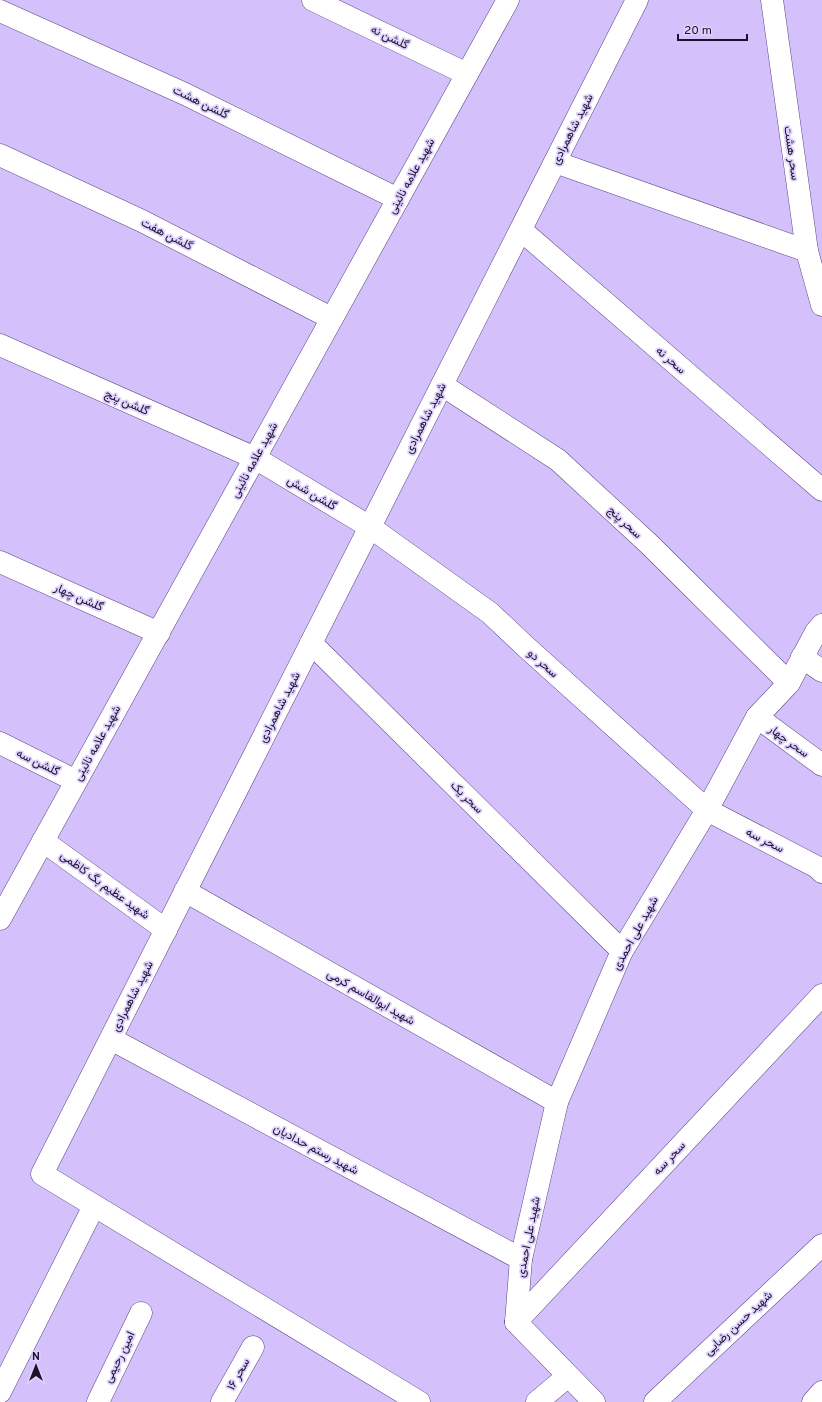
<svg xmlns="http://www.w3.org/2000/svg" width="822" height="1402" viewBox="0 0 822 1402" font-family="Overpass,Vazirmatn,sans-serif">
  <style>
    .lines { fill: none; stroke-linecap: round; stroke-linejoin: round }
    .minor-casing { stroke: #5d4584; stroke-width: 23 }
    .minor { stroke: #fff; stroke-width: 22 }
    .labels { text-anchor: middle; stroke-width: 3.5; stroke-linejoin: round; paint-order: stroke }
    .street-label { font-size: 12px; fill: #1c122c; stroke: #dfd1fd }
  </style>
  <rect width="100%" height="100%" fill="#d4c1fb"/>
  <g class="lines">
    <defs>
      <g id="minor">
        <polyline points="313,0 467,74"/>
        <polyline points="772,0 807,251 822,305"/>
        <polyline points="0,11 185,94 398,199"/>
        <polyline points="0,155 142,221 331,318"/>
        <polyline points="555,162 807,251"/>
        <polyline points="521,230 822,490"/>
        <polyline points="0,345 255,458 370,527 490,613 525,646 707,810 817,867 822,872"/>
        <polyline points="442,385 558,460 649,544 789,683"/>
        <polyline points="0,562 159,633"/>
        <polyline points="311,643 622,951"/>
        <polyline points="802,657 822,671"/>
        <polyline points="757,717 822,765"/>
        <polyline points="0,743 76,781"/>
        <polyline points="43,841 166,930"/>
        <polyline points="185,891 557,1102"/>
        <polyline points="0,919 508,0"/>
        <polyline points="111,1039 521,1259"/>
        <polyline points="516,1322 521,1259 557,1102 622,951 707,810 757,717 789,683 816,632 822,625"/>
        <polyline points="516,1322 822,995"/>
        <polyline points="516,1322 594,1402"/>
        <polyline points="0,1392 94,1206"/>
        <polyline points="98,1402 141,1313"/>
        <polyline points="222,1402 253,1347"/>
        <polyline points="419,1402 42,1174 637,0"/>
        <polyline points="537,1402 568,1376"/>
        <polyline points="655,1402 822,1245"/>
        <polyline points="813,1402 822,1392"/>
      </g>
    </defs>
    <use href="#minor" class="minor-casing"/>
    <use href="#minor" class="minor"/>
  </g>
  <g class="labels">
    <g class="street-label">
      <text transform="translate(390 37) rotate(26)" y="4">گلشن نه</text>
      <text transform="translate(201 102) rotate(26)" y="4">گلشن هشت</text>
      <text transform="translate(572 129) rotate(-63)" y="4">شهید شاهمرادی</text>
      <text transform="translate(792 153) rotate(82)" y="4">سحر هشت</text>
      <text transform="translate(411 176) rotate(-61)" y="4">شهید علامه‌ نائینی</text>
      <text transform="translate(167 234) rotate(27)" y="4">گلشن هفت</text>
      <text transform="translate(671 360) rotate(41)" y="4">سحر نه</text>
      <text transform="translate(127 402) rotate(24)" y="4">گلشن پنج</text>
      <text transform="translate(425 418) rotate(-63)" y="4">شهید شاهمرادی</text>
      <text transform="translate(254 460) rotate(-61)" y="4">شهید علامه‌ نائینی</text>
      <text transform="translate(312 493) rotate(31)" y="4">گلشن شش</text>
      <text transform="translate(625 522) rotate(43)" y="4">سحر پنج</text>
      <text transform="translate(79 597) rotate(24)" y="4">گلشن چهار</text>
      <text transform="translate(543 663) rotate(42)" y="4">سحر دو</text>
      <text transform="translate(279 707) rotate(-63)" y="4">شهید شاهمرادی</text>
      <text transform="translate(789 741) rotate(36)" y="4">سحر چهار</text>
      <text transform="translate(97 743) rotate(-61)" y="4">شهید علامه‌ نائینی</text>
      <text transform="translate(38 762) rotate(26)" y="4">گلشن سه</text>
      <text transform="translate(467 797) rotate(45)" y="4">سحر یک</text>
      <text transform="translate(765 840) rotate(27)" y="4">سحر سه</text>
      <text transform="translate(105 885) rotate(36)" y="4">شهید عظیم بگ کاظمی</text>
      <text transform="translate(635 933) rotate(-61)" y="4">شهید علی احمدی</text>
      <text transform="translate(132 996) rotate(-63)" y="4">شهید شاهمرادی</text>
      <text transform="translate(371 997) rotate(30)" y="4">شهید ابوالقاسم کرمی</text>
      <text transform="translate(316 1149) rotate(28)" y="4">شهید رستم حدادیان</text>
      <text transform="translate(669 1158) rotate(-47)" y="4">سحر سه</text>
      <text transform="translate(528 1237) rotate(-79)" y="4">شهید علی احمدی</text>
      <text transform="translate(738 1323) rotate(-43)" y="4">شهید حسن رضایی</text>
      <text transform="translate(119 1357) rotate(-64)" y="4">امین رحیمی</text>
      <text transform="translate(238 1374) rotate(-61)" y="4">سحر ۱۶</text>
    </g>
  </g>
  <g transform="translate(36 1366)" stroke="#dfd1fd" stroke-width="3" paint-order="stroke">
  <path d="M0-3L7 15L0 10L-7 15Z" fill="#1c122c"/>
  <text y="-6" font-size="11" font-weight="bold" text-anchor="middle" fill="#1c122c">N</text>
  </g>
  <path d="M678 34v6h69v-6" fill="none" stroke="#1c122c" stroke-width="2"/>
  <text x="684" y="34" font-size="12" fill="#1c122c" stroke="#dfd1fd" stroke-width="3" paint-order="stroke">20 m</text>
</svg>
